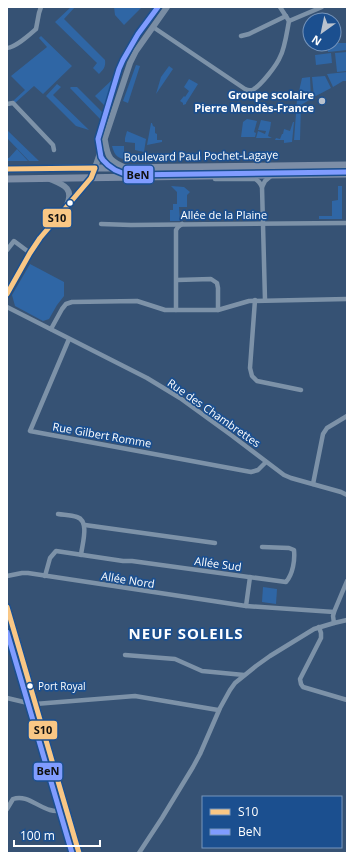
<svg xmlns="http://www.w3.org/2000/svg" width="354" height="860" viewBox="0 0 354 860" font-family="'Open Sans',sans-serif">
  <style>
    .green { fill: #2f66a5 }
    .lines { fill: none; stroke-linecap: round; stroke-linejoin: round }
    .street { stroke: #7d92a8; stroke-width: 4.5 }
    .secondary { stroke: #798da4; stroke-width: 6 }
    .primary { stroke: #7d8ea7; stroke-width: 7 }
    .bus-1-casing { stroke: #1b4f8f; stroke-width: 8 }
    .bus-2-casing { stroke: #1b4f8f; stroke-width: 8 }
    .bus-1 { stroke: #f9c785; stroke-width: 5 }
    .bus-2 { stroke: #809cff; stroke-width: 5 }
    .poi-dot { fill: #b9c2ce; stroke: #1b4f8f; stroke-width: 1.5 }
    .bus-dot { fill: #fff; stroke: #1b4f8f; stroke-width: 1.5 }
    .labels { text-anchor: middle; stroke-width: 3.5; stroke-linejoin: round; paint-order: stroke }
    .bus-label { font-size: 10px; fill: #fff; stroke: #1b4f8f; text-anchor: start }
    .poi-label { font-size: 11px; font-weight: bold; fill: #fff; stroke: #1b4f8f; text-anchor: end }
    .street-label { font-size: 11px; fill: #fff; stroke: #1b4f8f }
    .district-label { font-size: 15px; font-weight: bold; letter-spacing: 1px; fill: #fff; stroke: #1b4f8f }
    .line-badge { stroke: #1b4f8f; stroke-width: 1.5 }
    .pale-badge-label { font-size: 11px; text-anchor: middle; font-weight: bold; fill: #111 }
  </style>
  <rect width="100%" height="100%" fill="#365274"/>
  <g class="green">
    <path d="M 71,7 L 75,7 L 64,19 L 105,60 C 106,67 103,70 99,74 L 93,68 L 97,63 L 55,22 Z"/>
    <polygon points="114,7 142,7 124,25 115,15"/>
    <polygon points="41,36 72,66 43,94 34,86 15,103 13,101 25,90 11,76 47,47 39,38"/>
    <polygon points="334,43 347,43 347,50 328,52 327,44"/>
    <polygon points="347,52 347,71 337,72 335,53"/>
    <polygon points="331,53 332,63 316,65 315,55"/>
    <polygon points="136,65 140,66 128,103 123,101"/>
    <polygon points="169,66 173,69 156,94 161,77"/>
    <polygon points="347,72 347,81 343,81 333,87 327,74"/>
    <polygon points="325,76 331,88 314,97 312,77"/>
    <polygon points="310,77 311,99 301,105 300,140 294,140 297,100 302,78"/>
    <polygon points="114,78 105,106 95,96"/>
    <polygon points="189,79 198,84 186,103 186,104 183,105 183,103 180,101 184,96 185,97 189,91 184,87"/>
    <polygon points="57,84 61,87 53,95 89,130 76,126 46,96"/>
    <polygon points="71,87 77,87 106,116 104,124 102,121 70,88"/>
    <polygon points="247,119 257,121 254,132 256,133 255,137 241,137 243,122"/>
    <polygon points="261,120 271,122 270,129 268,136 272,138 256,138 258,131 265,134 266,131 258,130"/>
    <polygon points="293,122 294,122 292,142 284,143 284,140 275,140 276,138 280,139 282,134 283,134 284,129 290,131"/>
    <polygon points="151,123 152,123 153,126 155,127 155,133 157,134 157,140 162,140 162,142 147,145"/>
    <polygon points="7,130 39,161 29,161 7,138"/>
    <polygon points="127,131 146,139 144,152 135,150 135,143 125,142 125,138"/>
    <path d="M 112,146 L 124,146 L 124,159 C 116,158 114,153 112,146 Z"/>
    <polygon points="17,149 28,161 7,161 7,158 9,158"/>
    <polygon points="171,186 184,187 190,192 187,195 187,207 179,207 180,221 170,221 170,210 173,210 173,204 177,204 177,192"/>
    <polygon points="338,186 342,186 342,219 319,219 319,216 332,216 332,201 338,200"/>
    <polygon points="30,264 64,282 64,296 57,305 49,319 43,321 15,306 12,295"/>
    <polygon points="263,587 277,589 276,604 262,602"/>
  </g>
  <g class="lines">
    <g class="street">
      <polyline points="289,21 322,7"/>
      <path d="M 153,27 L 245,89 C 249,91 251,91 254,89 C 261,85 277,65 280,57 C 285,48 287,31 289,21 L 280,7"/>
      <polyline points="241,36 249,34 286,16"/>
      <path d="M 7,48 C 16,47 28,36 36,29 L 39,13 L 41,7"/>
      <polyline points="7,104 13,103 53,145 54,150"/>
      <path d="M 215,179 L 255,179 C 259,181 260,183 262,187 L 265,300"/>
      <polyline points="262,187 265,181 272,175"/>
      <polyline points="101,224 131,225 347,223"/>
      <polyline points="7,250 14,241 30,253"/>
      <polyline points="177,280 211,279 217,283 218,288 218,310"/>
      <polyline points="255,300 250,368 252,376 257,381 301,390"/>
      <polyline points="7,307 147,378 180,398 231,435 284,475 291,478 341,492 347,495"/>
      <polyline points="176,310 176,230 178,227 182,224"/>
      <polyline points="51,329 62,309 66,304 72,302 137,301 165,310 218,310 249,301 347,299"/>
      <polyline points="69,339 30,431 251,472 258,470 266,462"/>
      <polyline points="313,484 323,434 327,428 347,416"/>
      <path d="M 58,514 C 64,515 71,515 77,517 C 90,521 82,545 81,555"/>
      <polyline points="85,525 215,543"/>
      <polyline points="7,576 22,573 28,573 246,606 334,612"/>
      <path d="M 45,576 L 50,558 L 56,551 L 123,561 L 132,561 L 286,582 C 293,574 295,560 294,550 L 289,548 L 262,547"/>
      <polyline points="246,606 250,577"/>
      <polyline points="334,623 333,616 334,612 347,581"/>
      <polyline points="319,627 321,633 321,638 300,679 301,684 303,687 347,700"/>
      <polyline points="125,655 175,659 202,671 244,675"/>
      <polyline points="7,698 28,703 35,704 135,696 218,710"/>
      <path d="M 7,809 L 13,799 C 26,794 38,807 50,810 C 56,812 61,811 66,810"/>
      <polyline points="139,853 162,818 193,767 200,754 220,708 230,690 235,683 256,666 270,656 314,629 334,623 347,620"/>
    </g>
    <g class="secondary">
      <path d="M 105,141 C 108,159 110,161 126,168"/>
      <path d="M 50,179 C 64,185 74,188 67,205"/>
      <polyline points="7,294 30,253 40,238 91,178 95,168 130,63 136,51 167,7"/>
    </g>
    <g class="primary">
      <polyline points="7,169 84,168 106,168 347,165"/>
      <polyline points="7,179 347,174"/>
      <polyline points="7,607 79,853"/>
    </g>
    <defs>
      <g id="bus-1">
        <polyline points="7,169 95,168 91,178 40,238 30,253 7,294"/>
        <polyline points="7,607 79,853"/>
      </g>
      <g id="bus-2">
        <polyline points="158,7 138,34 123,60 119,69 98,139 101,157 103,160 108,165 115,170 127,175 347,172"/>
        <polyline points="7,632 72,853"/>
      </g>
    </defs>
    <use href="#bus-1" class="bus-1-casing"/>
    <use href="#bus-2" class="bus-2-casing"/>
    <use href="#bus-1" class="bus-1"/>
    <use href="#bus-2" class="bus-2"/>
  </g>
  <circle class="poi-dot" cx="322" cy="101" r="4"/>
  <g class="bus-dot">
    <circle cx="70" cy="203" r="3.5"/>
    <circle cx="30" cy="686" r="3.5"/>
  </g>
  <g class="labels">
    <g class="bus-label">
      <text x="38" y="690">Port Royal</text>
    </g>
    <g class="poi-label">
      <text x="314" y="99">Groupe scolaire<tspan x="314" dy="13">Pierre Mendès-France</tspan></text>
    </g>
    <g class="street-label">
      <text transform="translate(201 156) rotate(-1)" y="4">Boulevard Paul Pochet-Lagaye</text>
      <text x="224" y="219">Allée de la Plaine</text>
      <text transform="translate(214 413) rotate(35)" y="4">Rue des Chambrettes</text>
      <text transform="translate(102 435) rotate(10)" y="4">Rue Gilbert Romme</text>
      <text transform="translate(218 564) rotate(8)" y="4">Allée Sud</text>
      <text transform="translate(128 580) rotate(9)" y="4">Allée Nord</text>
    </g>
    <g class="district-label">
      <text x="186" y="639">NEUF SOLEILS</text>
    </g>
  </g>
  <g class="line-badge">
    <rect x="123" y="165" width="31" height="19" rx="4" fill="#809cff"/>
    <rect x="42" y="208" width="30" height="20" rx="4" fill="#f9c785"/>
    <rect x="28" y="720" width="30" height="20" rx="4" fill="#f9c785"/>
    <rect x="33" y="762" width="30" height="19" rx="4" fill="#809cff"/>
  </g>
  <g class="pale-badge-label">
    <text x="138" y="179">BeN</text>
    <text x="57" y="222">S10</text>
    <text x="43" y="734">S10</text>
    <text x="48" y="775">BeN</text>
  </g>
  <rect width="354" height="860" fill="none" stroke="#ffffff" stroke-width="16"/>
  <rect x="202" y="796" width="140" height="52" fill="#1b4f8f" stroke="#7695bc"/>
  <rect x="210" y="809" width="20" height="6" fill="#f9c785" stroke="#7695bc"/>
  <text x="238" y="816" font-size="12" fill="#ffffff">S10</text>
  <rect x="210" y="829" width="20" height="6" fill="#809cff" stroke="#7695bc"/>
  <text x="238" y="836" font-size="12" fill="#ffffff">BeN</text>
  <g transform="translate(322 32) rotate(213)"><circle r="19" fill="#1b4f8f" stroke="#7695bc"/>
  <path d="M0-3L7 15L0 10L-7 15Z" fill="#b9c2ce"/>
  <text y="-6" font-size="11" font-weight="bold" text-anchor="middle" fill="#ffffff">N</text>
  </g>
  <path d="M14 840v6h86v-6" fill="none" stroke="#ffffff" stroke-width="2"/>
  <text x="20" y="840" font-size="12" fill="#ffffff" stroke="#1b4f8f" stroke-width="3" paint-order="stroke">100 m</text>
</svg>
